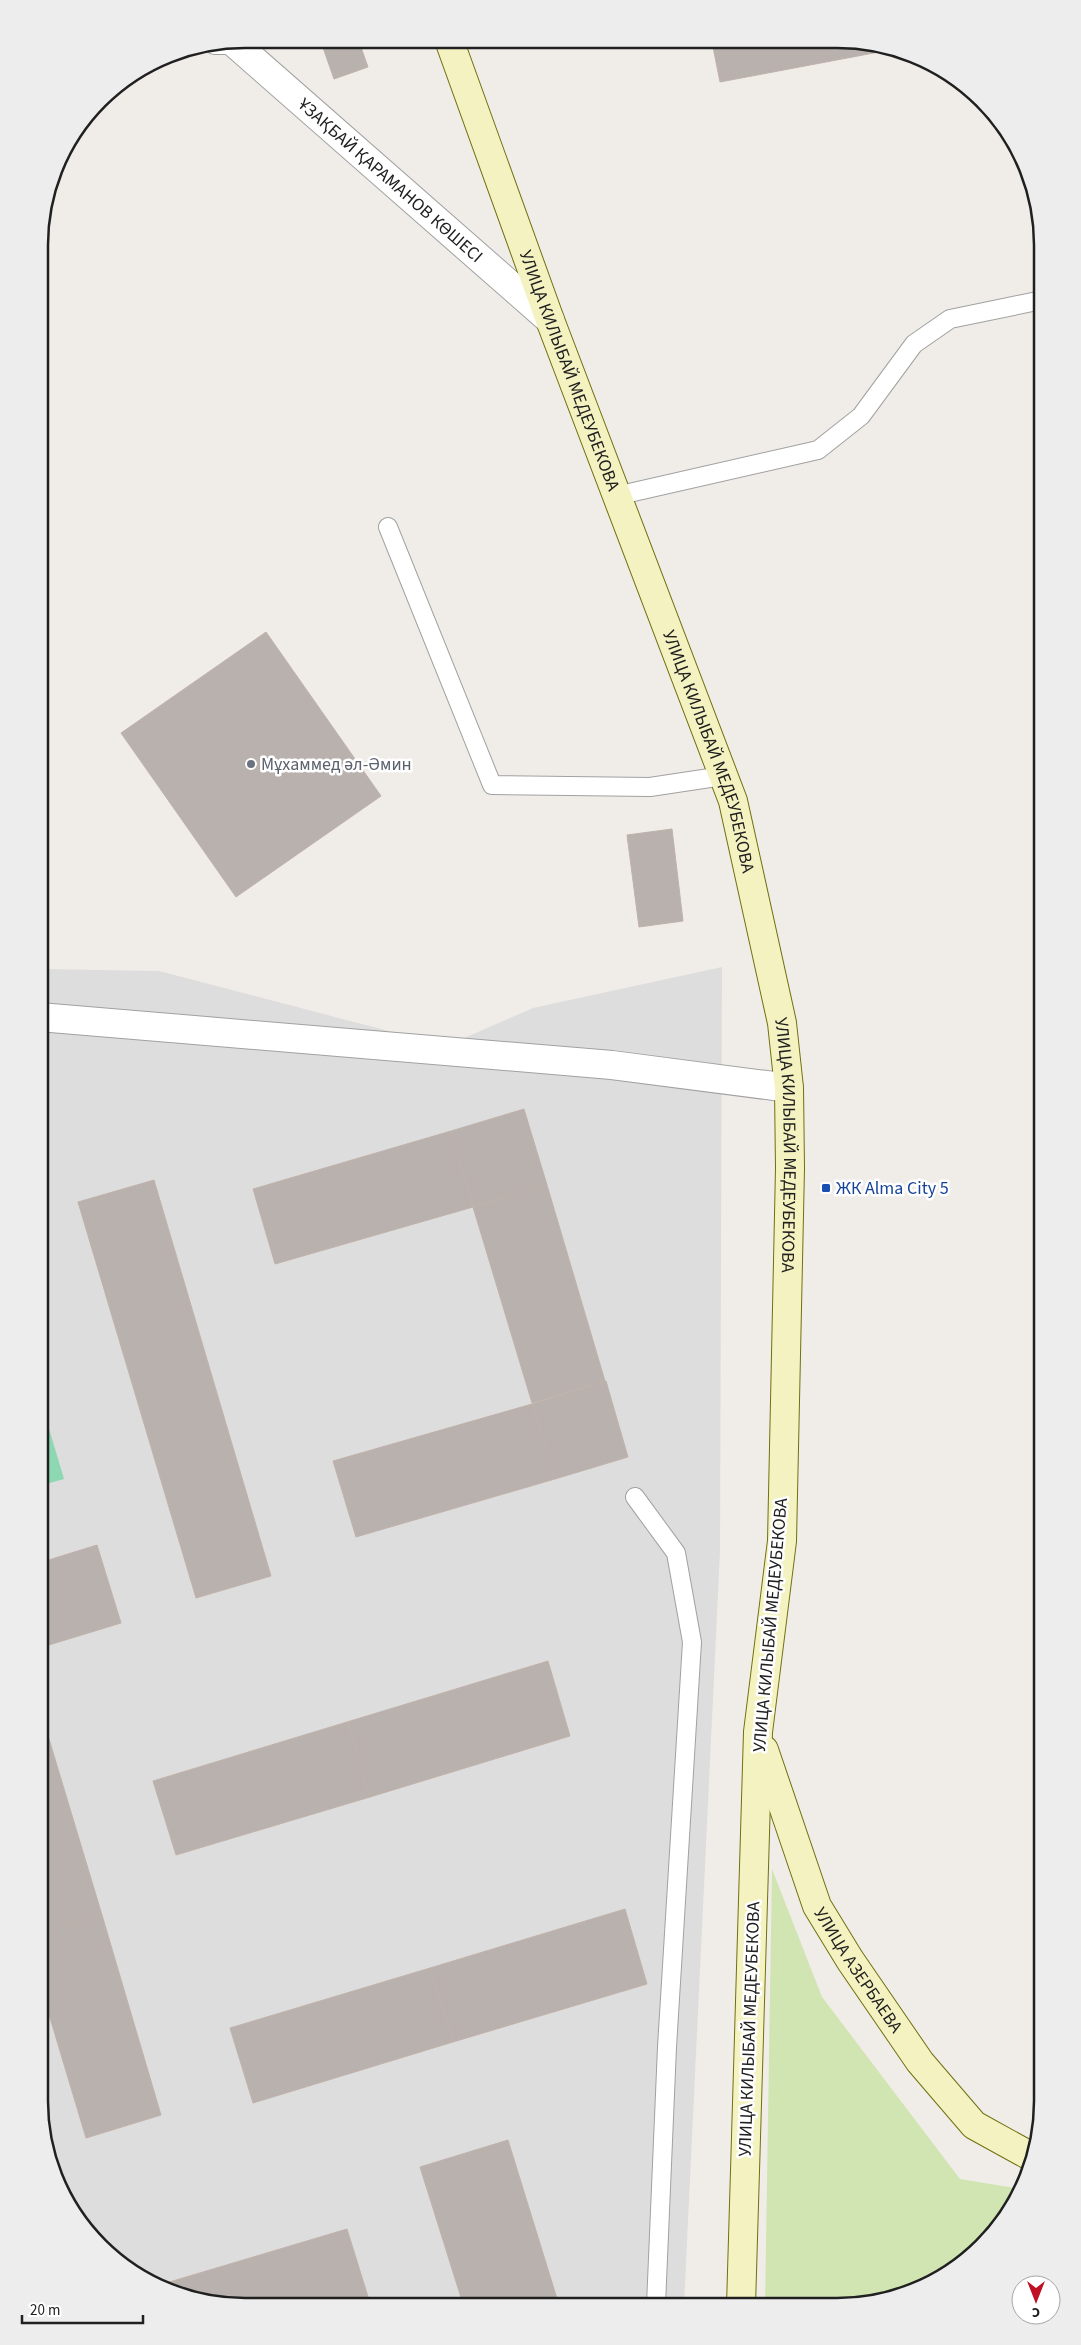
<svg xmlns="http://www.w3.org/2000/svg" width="1081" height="2345" viewBox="0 0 1081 2345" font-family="'Source Sans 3',sans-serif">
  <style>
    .residential { fill: #dedddd }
    .grass { fill: #d1e5b2 }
    .pitch { fill: #8dd8b3 }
    .building { fill: #b9b1ad; stroke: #c0b2ab }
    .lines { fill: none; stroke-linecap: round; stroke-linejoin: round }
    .service-casing { stroke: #a1a1a1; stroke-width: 20 }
    .minor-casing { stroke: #a1a1a1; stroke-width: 30 }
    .tertiary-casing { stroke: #a1a1a1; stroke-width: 30 }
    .secondary-casing { stroke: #6f700f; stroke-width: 30 }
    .service { stroke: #fff; stroke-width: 18 }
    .minor { stroke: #fff; stroke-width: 28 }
    .tertiary { stroke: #fff; stroke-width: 28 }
    .secondary { stroke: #f5f2c1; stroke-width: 28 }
    .worship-dot { fill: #6b7280; stroke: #fff; stroke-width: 2 }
    .transit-dot { fill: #1a4fb4; stroke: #fff; stroke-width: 2 }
    .labels { text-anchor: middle; stroke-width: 5; stroke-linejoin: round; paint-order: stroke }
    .street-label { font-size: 18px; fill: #202020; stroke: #fff }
    .worship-label { font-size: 18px; fill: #5b616d; stroke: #fff; text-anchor: start }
    .transit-label { font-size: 18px; fill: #164399; stroke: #fff; text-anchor: start }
    .rim { fill: none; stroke: #202020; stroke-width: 2.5 }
  </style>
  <rect width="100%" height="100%" fill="#f0ece8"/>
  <polygon class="residential" points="722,967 720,1551 684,2305 205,2302 154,2285 109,2255 73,2214 46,2154 39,2100 39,969 159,971 446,1046 533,1008"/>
  <polygon class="grass" points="772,1869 822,1997 960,2179 1021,2189 1000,2226 968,2256 950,2262 879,2301 836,2306 765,2306"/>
  <polygon class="pitch" points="39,1395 64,1479 39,1486"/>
  <g class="building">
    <polygon points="320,39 358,39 368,67 334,79"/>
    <polygon points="712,42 876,43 895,49 720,82"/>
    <polygon points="266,632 381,796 236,897 121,733"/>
    <polygon points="672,829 683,921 639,927 627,835"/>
    <polygon points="524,1109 547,1185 473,1207 451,1131"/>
    <polygon points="451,1131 473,1207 275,1264 253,1189"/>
    <polygon points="154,1180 271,1576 196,1598 78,1202"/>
    <polygon points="547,1185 605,1381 532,1403 473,1207"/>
    <polygon points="606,1381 628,1457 555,1479 532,1404"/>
    <polygon points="532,1404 555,1479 356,1537 333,1461"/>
    <polygon points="97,1545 121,1623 39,1648 39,1563"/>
    <polygon points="548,1661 570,1736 370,1797 347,1722"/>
    <polygon points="43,1719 102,1915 39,1934 39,1721"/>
    <polygon points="347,1722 370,1797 176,1855 153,1781"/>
    <polygon points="625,1909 647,1984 453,2042 430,1968"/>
    <polygon points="102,1915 161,2115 86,2138 39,1981 39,1934"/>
    <polygon points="430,1968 453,2042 253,2103 230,2028"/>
    <polygon points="508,2140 559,2305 463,2304 420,2167"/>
    <polygon points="347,2229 370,2303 205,2302 156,2286"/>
  </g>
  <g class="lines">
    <defs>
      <g id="service">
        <polyline points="214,45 237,45"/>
        <polyline points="616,496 818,450 861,416 914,344 950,319 1042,300"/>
        <polyline points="388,527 492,785 650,787 723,776"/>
        <polyline points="635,1497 676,1553 692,1642 667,2047 656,2305"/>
      </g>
      <polyline id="minor" points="39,1017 612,1065 789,1088"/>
      <g id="tertiary">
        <path id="s1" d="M 232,41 L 550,320"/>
      </g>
      <g id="secondary">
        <path id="s2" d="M 449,40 L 550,320 L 733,801 L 782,1023 L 789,1088 L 790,1168 L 782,1541 L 758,1732 L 741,2306"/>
        <path id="s3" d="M 764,1750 L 817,1906 L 850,1960 L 920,2062 L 974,2125 L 1032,2157"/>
      </g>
    </defs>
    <use href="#service" class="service-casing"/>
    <use href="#minor" class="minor-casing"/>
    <use href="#tertiary" class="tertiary-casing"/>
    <use href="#secondary" class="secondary-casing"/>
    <use href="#service" class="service"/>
    <use href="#minor" class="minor"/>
    <use href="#tertiary" class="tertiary"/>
    <use href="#secondary" class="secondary"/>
  </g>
  <circle class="worship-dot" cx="251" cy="764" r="5"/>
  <rect class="transit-dot" x="821" y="1183" width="10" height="10" rx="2.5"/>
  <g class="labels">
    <g class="street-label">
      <text dy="6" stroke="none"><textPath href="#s1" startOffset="211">ҰЗАҚБАЙ ҚАРАМАНОВ КӨШЕСІ</textPath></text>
      <text dy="6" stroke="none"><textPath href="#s2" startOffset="352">УЛИЦА КИЛЫБАЙ МЕДЕУБЕКОВА</textPath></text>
      <text dy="6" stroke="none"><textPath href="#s2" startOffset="758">УЛИЦА КИЛЫБАЙ МЕДЕУБЕКОВА</textPath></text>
      <text dy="6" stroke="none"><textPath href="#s2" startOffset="1162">УЛИЦА КИЛЫБАЙ МЕДЕУБЕКОВА</textPath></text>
      <text transform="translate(770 1625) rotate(-85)" y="6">УЛИЦА КИЛЫБАЙ МЕДЕУБЕКОВА</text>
      <text dy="6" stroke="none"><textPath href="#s3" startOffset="241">УЛИЦА АЗЕРБАЕВА</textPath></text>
      <text transform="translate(749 2029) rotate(-88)" y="6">УЛИЦА КИЛЫБАЙ МЕДЕУБЕКОВА</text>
    </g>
    <g class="worship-label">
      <text x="261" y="770">Мұхаммед әл-Әмин</text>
    </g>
    <g class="transit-label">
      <text x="836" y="1194">ЖК Alma City 5</text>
    </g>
  </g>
  <path d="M0 0H1081V2345H0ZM245 48H837A197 197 0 0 1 1034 245V2101A197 197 0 0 1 837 2298H245A197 197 0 0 1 48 2101V245A197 197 0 0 1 245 48Z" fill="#ededed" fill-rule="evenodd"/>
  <path class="rim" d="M245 48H837A197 197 0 0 1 1034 245V2101A197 197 0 0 1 837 2298H245A197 197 0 0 1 48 2101V245A197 197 0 0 1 245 48Z"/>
  <g transform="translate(1036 2300) rotate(180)"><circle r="24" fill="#ffffff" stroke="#a6a6a6"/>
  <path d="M0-4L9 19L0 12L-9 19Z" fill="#bf1123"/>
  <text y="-8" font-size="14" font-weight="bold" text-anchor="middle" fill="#202020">С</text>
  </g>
  <path d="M22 2315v8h121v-8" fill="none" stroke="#202020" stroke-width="2.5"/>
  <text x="30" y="2315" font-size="15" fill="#202020" stroke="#ffffff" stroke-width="4" paint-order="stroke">20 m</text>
</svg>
